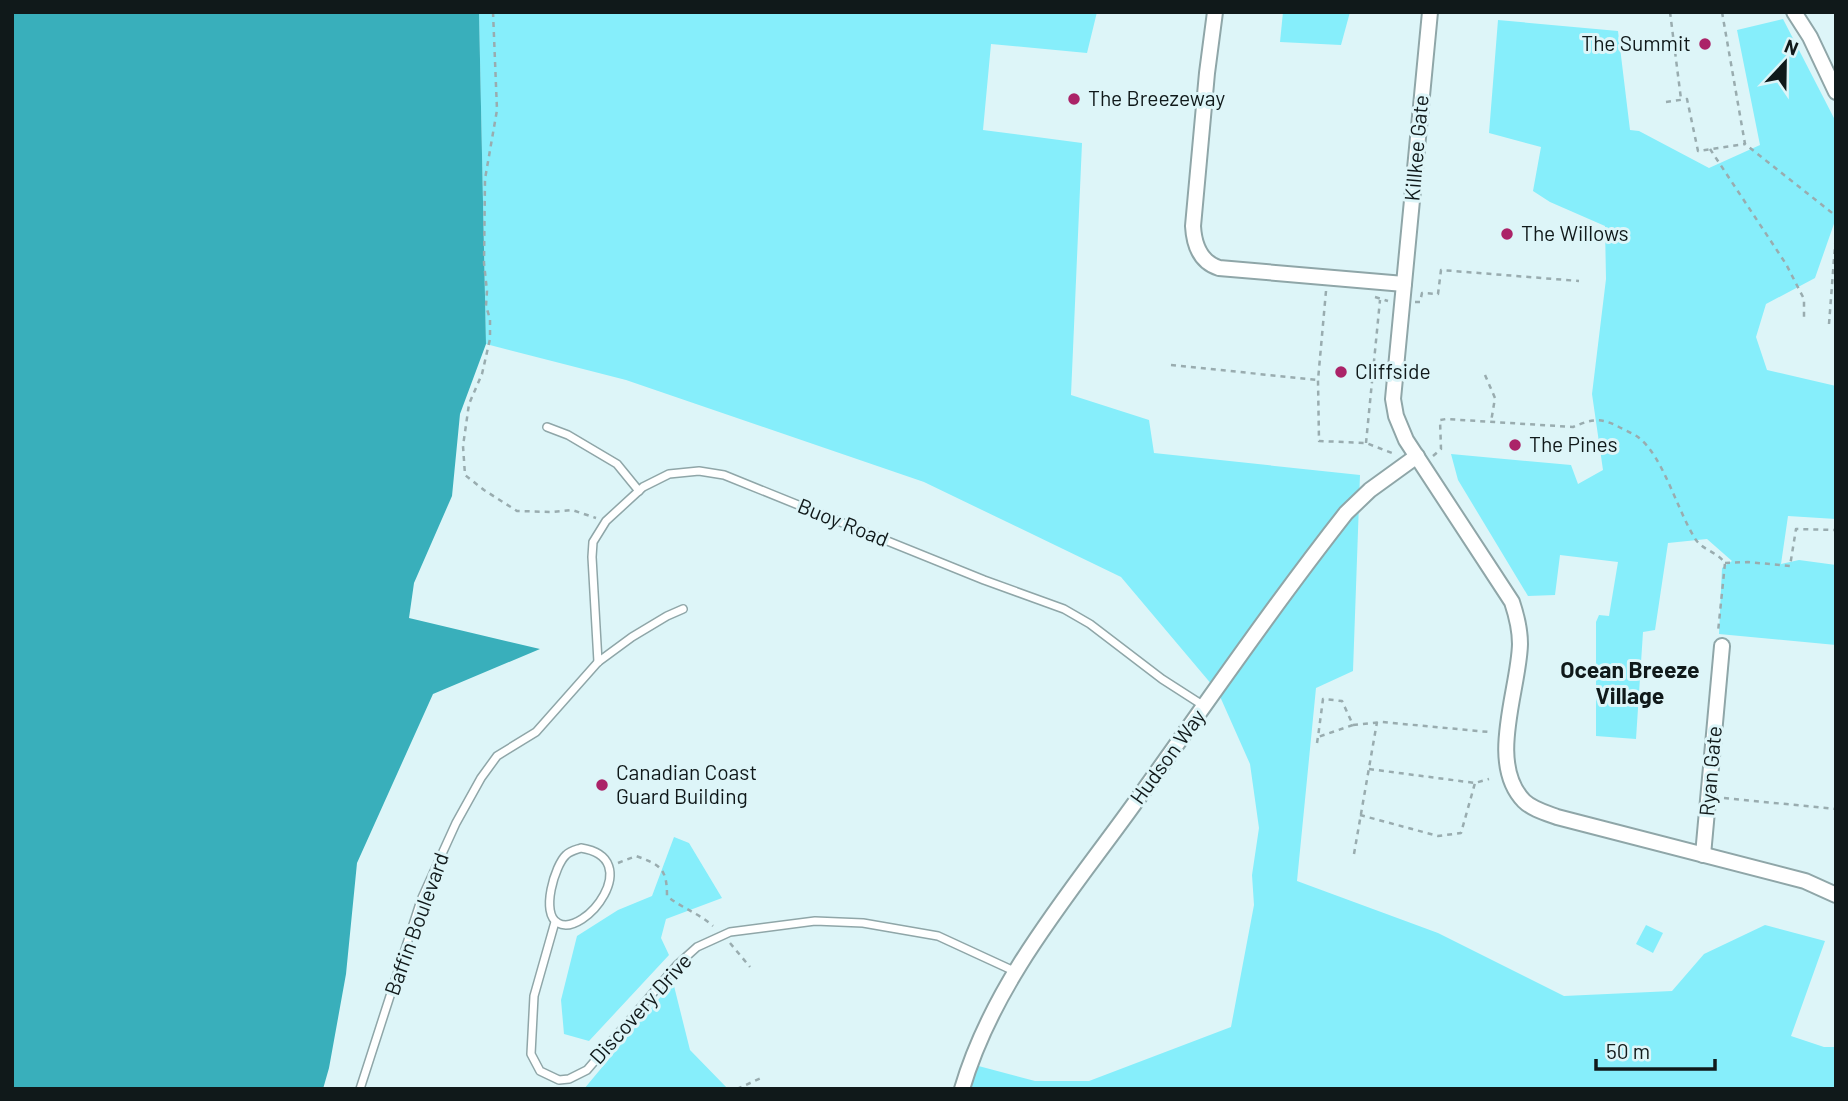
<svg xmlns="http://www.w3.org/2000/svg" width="1848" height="1101" viewBox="0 0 1848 1101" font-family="Barlow,sans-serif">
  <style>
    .green { fill: #86eefb }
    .water { fill: #39afbb }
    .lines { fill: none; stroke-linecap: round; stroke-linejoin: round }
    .service-casing { stroke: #8fa6a8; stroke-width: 10 }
    .minor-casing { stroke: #8fa6a8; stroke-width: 18 }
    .path { stroke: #99acaf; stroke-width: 2.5; stroke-dasharray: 5 5; stroke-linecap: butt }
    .service { stroke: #fff; stroke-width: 7 }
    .minor { stroke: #fff; stroke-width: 14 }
    .poi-dot { fill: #ab2368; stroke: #ddf5f8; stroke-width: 2.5 }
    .labels { text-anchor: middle; stroke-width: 6; stroke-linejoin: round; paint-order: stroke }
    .poi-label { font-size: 21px; fill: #10191a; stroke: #ddf5f8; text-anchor: start }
    .street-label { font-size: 21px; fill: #10191a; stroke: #ddf5f8 }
    .neighbourhood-label { font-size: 23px; font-weight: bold; fill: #10191a; stroke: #ddf5f8 }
  </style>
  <rect width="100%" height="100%" fill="#ddf5f8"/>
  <g class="green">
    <polygon points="479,12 1097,12 1087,53 991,44 983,130 1082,143 1071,395 1149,420 1154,453 1360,475 1353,671 1316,688 1297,881 1438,933 1564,996 1672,991 1704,954 1765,925 1825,941 1791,1036 1824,1047 1836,1047 1836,1089 967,1089 971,1064 1035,1081 1089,1081 1231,1027 1254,905 1252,875 1259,828 1250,764 1218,692 1121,577 924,482 626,380 486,344"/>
    <polygon points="1283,12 1350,12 1341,45 1280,42"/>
    <polygon points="1783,19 1836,122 1836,218 1815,278 1766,304 1756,337 1767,370 1836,386 1836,519 1788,516 1781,564 1799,560 1836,565 1836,645 1719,634 1722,568 1732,561 1707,539 1668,543 1655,630 1643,632 1636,739 1596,736 1596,622 1599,615 1609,616 1618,562 1560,555 1555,595 1528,596 1458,480 1451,454 1571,465 1578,484 1603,470 1592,394 1606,279 1605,226 1550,202 1533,191 1541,147 1489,133 1498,20 1618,31 1630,130 1639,131 1709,168 1760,145 1737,30"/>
    <polygon points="674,837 689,843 722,898 666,919 661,938 669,955 589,1041 564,1034 561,1000 577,936 618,910 652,896"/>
    <polygon points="1646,925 1663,933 1653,953 1636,944"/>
    <polygon points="673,982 690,1050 728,1089 584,1089"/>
  </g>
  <polygon class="water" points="12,12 479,12 486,344 460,414 452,496 414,583 409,618 540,649 433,694 357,863 346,974 329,1068 323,1089 12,1089"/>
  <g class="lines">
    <defs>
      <g id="service">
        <polyline points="547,427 568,435 617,464 639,491"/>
        <polyline points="598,662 592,557 593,542 606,521 643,487 669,474 699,471 724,475 984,580 1064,609 1090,624 1162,679 1204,706"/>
        <path d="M 581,848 C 646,858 585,938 558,923 C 540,914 555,865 566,855 C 570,851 575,850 581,848 Z"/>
        <polyline points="555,922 534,996 531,1054 540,1071 559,1080 569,1079 587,1070 677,965 697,947 730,932 815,921 863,923 938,936 1014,971"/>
        <polyline points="360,1089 421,900 456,823 481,778 497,756 536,732 598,662 632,637 667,616 683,609"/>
      </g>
      <g id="minor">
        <path d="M 1215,12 L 1207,73 L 1193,226 C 1194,244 1200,262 1219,268 L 1404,284"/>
        <path d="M 1430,12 L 1393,399 L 1396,416 L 1406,440 L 1512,602 C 1517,617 1520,630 1520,644 C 1519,690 1487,763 1524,801 C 1532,809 1546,813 1557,817 L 1805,881 L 1836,895"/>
        <polyline points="1794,12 1810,37 1836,92"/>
        <polyline points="1703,855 1722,646"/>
        <path d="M 962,1089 C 994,980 1072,891 1137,800 C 1206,704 1273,606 1346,513 L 1370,490 L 1417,456"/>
      </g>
    </defs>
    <use href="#service" class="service-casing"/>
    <use href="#minor" class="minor-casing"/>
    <g class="path">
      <polyline points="493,12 497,110 485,179 484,263 487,291 486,306 490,319 490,339 482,374 469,404 463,446 465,475 484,490 517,511 552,512 572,510 596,518"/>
      <polyline points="1670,12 1681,99"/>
      <polyline points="1722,12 1745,144 1836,216"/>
      <polyline points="1666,102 1687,99 1698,151 1745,144"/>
      <polyline points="1710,149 1786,264 1804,299 1804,321"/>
      <polyline points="1326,291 1318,380 1319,441 1366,443 1392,453"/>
      <polyline points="1375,297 1388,301"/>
      <polyline points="1415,302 1420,302 1422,293 1438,294 1441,270 1579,281"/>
      <polyline points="1829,324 1836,233"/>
      <polyline points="1171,365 1318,380"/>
      <polyline points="1485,375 1495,398 1491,422"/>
      <polyline points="1366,443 1380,300"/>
      <path d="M 1433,456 L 1441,449 L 1440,420 L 1446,419 L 1573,427 C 1592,419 1600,417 1619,427 C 1625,430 1632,433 1638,437 C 1664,457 1677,511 1696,540 C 1703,550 1717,552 1725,563 L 1718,632"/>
      <polyline points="1725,563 1748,562 1790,566 1796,529 1836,530"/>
      <polyline points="1353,725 1382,722 1489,732"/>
      <polyline points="1317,743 1318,737 1323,699 1342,701 1353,725 1318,737"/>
      <polyline points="1369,769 1475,783 1489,779"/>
      <polyline points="1724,798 1836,809"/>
      <polyline points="1360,815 1438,836 1461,833 1475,783"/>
      <polyline points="1354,854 1377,722"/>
      <path d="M 618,863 L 636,856 C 661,865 667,869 667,896 C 683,909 697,912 713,926"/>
      <polyline points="730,943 750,967"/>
      <polyline points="737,1089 761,1078"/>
    </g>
    <use href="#service" class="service"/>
    <use href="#minor" class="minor"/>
  </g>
  <g class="poi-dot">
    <circle cx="1705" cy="44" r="7"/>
    <circle cx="1074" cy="99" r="7"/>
    <circle cx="1507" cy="234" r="7"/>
    <circle cx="1341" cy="372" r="7"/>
    <circle cx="1515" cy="445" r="7"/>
    <circle cx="602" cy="785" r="7"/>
  </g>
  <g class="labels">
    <g class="poi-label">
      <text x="1691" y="51" text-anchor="end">The Summit</text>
      <text x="1088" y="106">The Breezeway</text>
      <text x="1521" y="241">The Willows</text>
      <text x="1355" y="379">Cliffside</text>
      <text x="1529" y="452">The Pines</text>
      <text x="616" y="780">Canadian Coast<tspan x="616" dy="24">Guard Building</tspan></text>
    </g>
    <g class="street-label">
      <text transform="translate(1417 148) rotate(-85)" y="7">Killkee Gate</text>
      <text transform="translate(843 523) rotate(22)" y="7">Buoy Road</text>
      <text transform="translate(1168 757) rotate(-54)" y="7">Hudson Way</text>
      <text transform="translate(1711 771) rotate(-85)" y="7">Ryan Gate</text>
      <text transform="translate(417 924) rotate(-70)" y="7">Baffin Boulevard</text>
      <text transform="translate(641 1009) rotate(-48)" y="7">Discovery Drive</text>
    </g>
    <g class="neighbourhood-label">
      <text x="1630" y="678">Ocean Breeze<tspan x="1630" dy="26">Village</tspan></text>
    </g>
  </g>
  <rect width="1848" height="1101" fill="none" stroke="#10191a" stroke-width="28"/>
  <g transform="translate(1785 63) rotate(22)" stroke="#ddf5f8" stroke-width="5" paint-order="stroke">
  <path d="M0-5L12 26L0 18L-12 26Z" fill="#10191a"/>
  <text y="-10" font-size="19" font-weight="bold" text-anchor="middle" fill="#10191a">N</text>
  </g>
  <path d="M1596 1059v10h119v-10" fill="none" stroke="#10191a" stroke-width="3.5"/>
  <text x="1606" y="1059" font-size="21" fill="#10191a" stroke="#ddf5f8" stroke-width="5" paint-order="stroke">50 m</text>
</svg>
